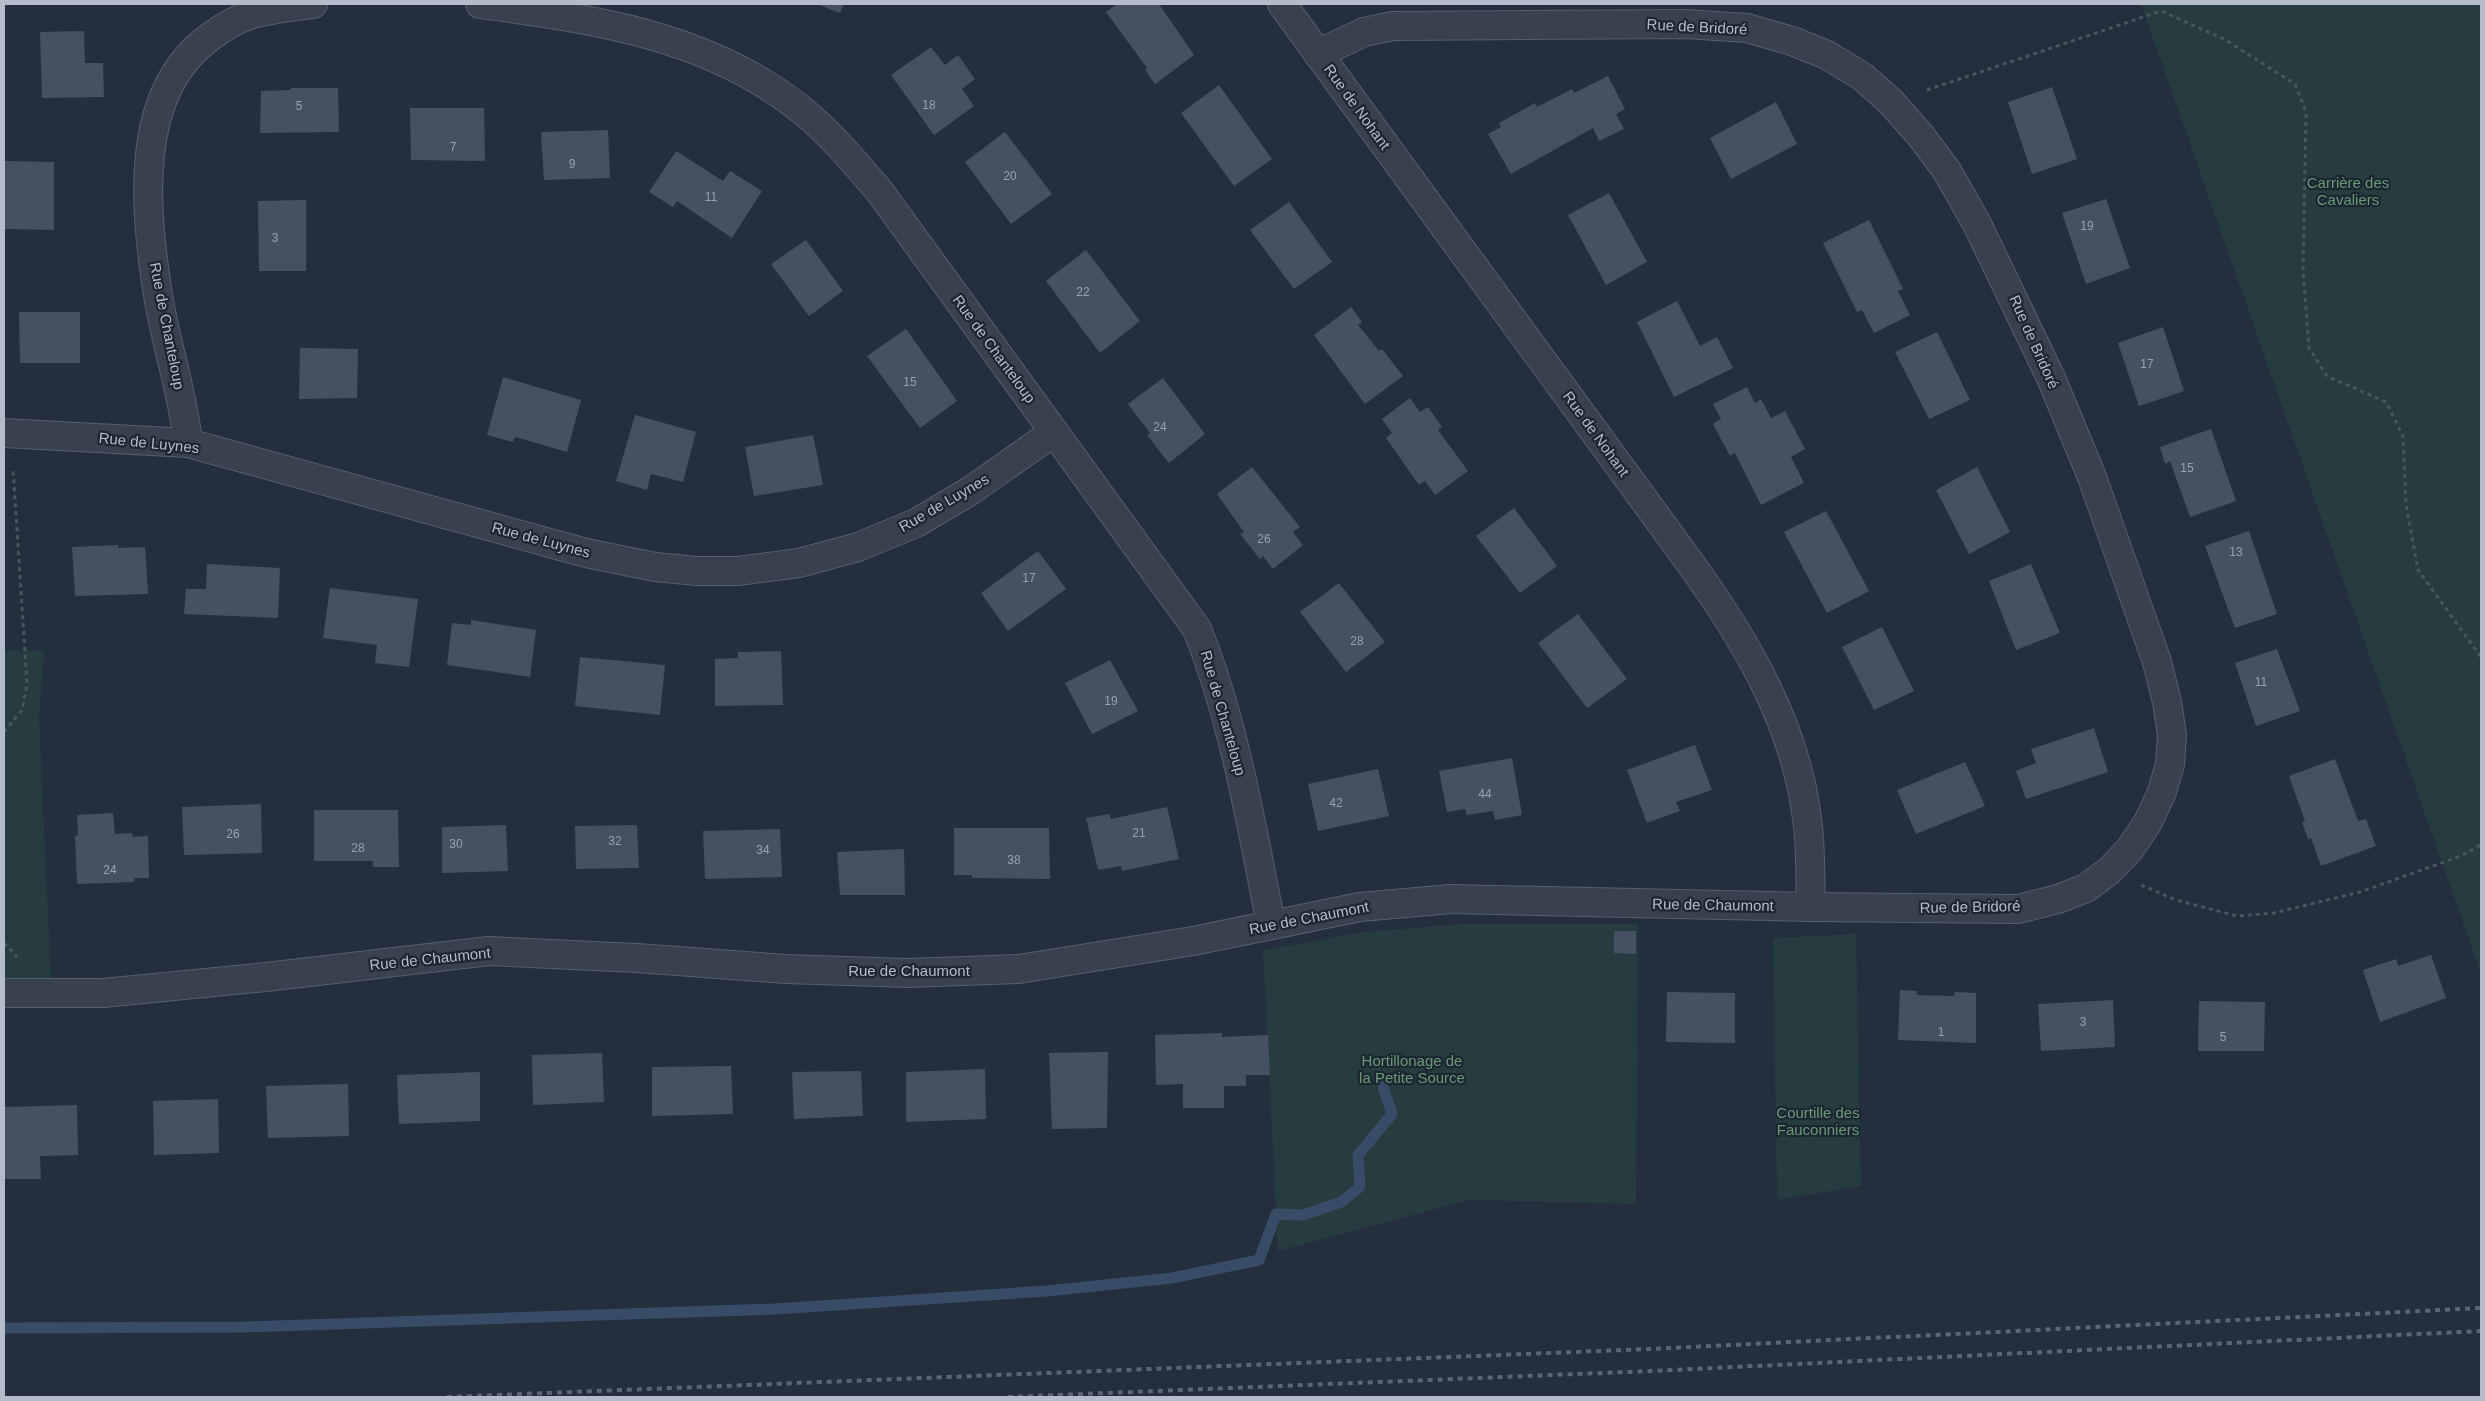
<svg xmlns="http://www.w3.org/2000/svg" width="2485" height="1401" viewBox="0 0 2485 1401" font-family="Helvetica,sans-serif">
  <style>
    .green { fill: #263c3f }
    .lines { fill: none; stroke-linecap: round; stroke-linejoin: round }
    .stream { stroke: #394c67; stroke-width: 11 }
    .building { fill: #455162 }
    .minor-casing { stroke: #565f6c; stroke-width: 30 }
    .path { stroke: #44595c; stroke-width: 3; stroke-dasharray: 4 4; stroke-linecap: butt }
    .minor { stroke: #38414e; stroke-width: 28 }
    .rail { stroke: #5a6575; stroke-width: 4; stroke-dasharray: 5 5; stroke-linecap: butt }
    .labels { text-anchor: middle; stroke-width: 4.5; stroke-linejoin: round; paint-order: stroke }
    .number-label { font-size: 12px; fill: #98a1af }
    .street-label { font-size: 15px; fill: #b4bcc9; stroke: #1d2633 }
    .park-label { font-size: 15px; fill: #6b9a76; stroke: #1d2633 }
  </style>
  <rect width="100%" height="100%" fill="#242f3e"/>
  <g class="green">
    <polygon points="2141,4 2481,4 2481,974"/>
    <polygon points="4,650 45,651 39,715 51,980 4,980"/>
    <polygon points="1463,924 1638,924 1636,1204 1469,1200 1278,1251 1263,950 1364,932"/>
    <polygon points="1856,934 1861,1186 1777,1200 1773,938"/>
  </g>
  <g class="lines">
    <polyline class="stream" points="4,1328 244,1327 775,1309 1047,1291 1172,1278 1259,1260 1276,1214 1303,1215 1341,1202 1360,1187 1358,1155 1392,1114 1380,1077"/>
  </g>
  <g class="building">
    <polygon points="817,4 844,4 840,13"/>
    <polygon points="1117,4 1159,4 1194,55 1155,84 1145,70 1147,68 1106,12"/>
    <polygon points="84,31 85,63 103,63 104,97 42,98 40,32"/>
    <polygon points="931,47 945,65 958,55 975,79 962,89 974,106 934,135 891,75"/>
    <polygon points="1608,76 1625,109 1616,114 1624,129 1599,141 1593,128 1511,174 1488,134 1501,127 1499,123 1535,103 1537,107 1572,89 1574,93"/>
    <polygon points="1219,85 1272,159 1234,186 1181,113"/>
    <polygon points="2052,87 2077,159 2032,174 2008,102"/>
    <polygon points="291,88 338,88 339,132 260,133 261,91 290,90"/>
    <polygon points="1776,102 1797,144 1731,179 1710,138"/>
    <polygon points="410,108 484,108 485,161 411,160"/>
    <polygon points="608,130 610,178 544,180 541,132"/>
    <polygon points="1005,132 1052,194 1011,224 965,162"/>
    <polygon points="676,151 723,181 730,171 762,191 732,238 677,201 673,207 649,192"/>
    <polygon points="4,161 54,162 54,230 4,229"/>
    <polygon points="1609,193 1647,262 1606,285 1568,215"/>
    <polygon points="2106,199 2130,268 2086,284 2062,213"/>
    <polygon points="306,200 306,271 259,271 258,201"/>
    <polygon points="1289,202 1332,262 1294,289 1250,230"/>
    <polygon points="1869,220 1903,289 1898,291 1910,315 1874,333 1862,310 1857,312 1823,243"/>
    <polygon points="806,240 843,291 809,316 771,264"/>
    <polygon points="1086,250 1140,321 1100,353 1046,281"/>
    <polygon points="1677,301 1700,346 1717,337 1733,368 1674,397 1637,322"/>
    <polygon points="1351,307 1362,322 1358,325 1379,351 1382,349 1403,376 1365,404 1314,335"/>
    <polygon points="19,312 80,312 80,363 20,363"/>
    <polygon points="2163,327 2184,391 2139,406 2118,343"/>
    <polygon points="906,329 957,401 920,428 867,356"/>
    <polygon points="1937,332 1970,400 1929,419 1895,352"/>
    <polygon points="300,348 358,349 357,398 299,399"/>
    <polygon points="503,377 581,400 567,452 515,437 513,442 487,435"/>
    <polygon points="1163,378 1205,434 1169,463 1147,435 1150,433 1128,404"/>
    <polygon points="1747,387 1755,403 1761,399 1771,418 1785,411 1805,449 1791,457 1804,483 1761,505 1735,453 1730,456 1713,424 1721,419 1713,404"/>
    <polygon points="1410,398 1420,412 1428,407 1442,427 1438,430 1468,471 1435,495 1425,481 1419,485 1386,438 1392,433 1382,419"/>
    <polygon points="635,415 696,432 683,482 651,474 647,490 616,481"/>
    <polygon points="2211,429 2236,501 2190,517 2170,461 2165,464 2160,447"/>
    <polygon points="813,435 823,485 754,496 745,447"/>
    <polygon points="1252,467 1300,527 1293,532 1303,545 1273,569 1263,556 1260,559 1240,534 1244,532 1217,494"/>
    <polygon points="1977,467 2010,532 1969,554 1936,490"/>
    <polygon points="1514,508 1557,566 1520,593 1476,536"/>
    <polygon points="1826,511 1869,591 1827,613 1784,532"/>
    <polygon points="2249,531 2277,614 2235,628 2205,546"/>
    <polygon points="118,545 118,548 145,547 148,594 75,596 72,547"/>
    <polygon points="1038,551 1066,589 1008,631 981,593"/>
    <polygon points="207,564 280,568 278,618 184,614 186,589 206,589"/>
    <polygon points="2031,564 2060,633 2016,650 1989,581"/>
    <polygon points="1339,583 1385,642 1346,672 1300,612"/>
    <polygon points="330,588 418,599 409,667 375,663 377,645 323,638"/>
    <polygon points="1578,614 1627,679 1587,708 1538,643"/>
    <polygon points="471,620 536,630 530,677 447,665 452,623 471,625"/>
    <polygon points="1882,627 1914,691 1874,710 1842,647"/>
    <polygon points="2277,649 2300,711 2256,726 2235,663"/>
    <polygon points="781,651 783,705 715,706 715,659 738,658 738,652"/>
    <polygon points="580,657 665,665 660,715 575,706"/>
    <polygon points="1110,660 1138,711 1092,734 1065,683"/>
    <polygon points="2094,728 2108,772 2026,799 2016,771 2036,763 2031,749"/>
    <polygon points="1695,745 1712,790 1676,802 1680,811 1647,823 1627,770"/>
    <polygon points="1512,758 1522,815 1495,820 1493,811 1467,815 1465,809 1447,812 1439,771"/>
    <polygon points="2335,759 2358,821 2366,819 2376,846 2321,866 2311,838 2308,839 2302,822 2305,821 2289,776"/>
    <polygon points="1965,762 1985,806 1916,834 1897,790"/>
    <polygon points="1378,769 1389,816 1318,831 1308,784"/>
    <polygon points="261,804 262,853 184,855 182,807"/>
    <polygon points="1167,807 1179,859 1122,871 1121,866 1098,870 1086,818 1109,814 1111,819"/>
    <polygon points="314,810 398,810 399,867 373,867 373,861 314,861"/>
    <polygon points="113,813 115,834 132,833 133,837 148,836 149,878 134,878 134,882 77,884 75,836 78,835 77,815"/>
    <polygon points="506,825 508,871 442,873 442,827"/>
    <polygon points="637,825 639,868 576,869 575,826"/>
    <polygon points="954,828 1049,828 1050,879 972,878 972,875 954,875"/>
    <polygon points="780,829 782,877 705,879 703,831"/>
    <polygon points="904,849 905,895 840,895 837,852"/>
    <polygon points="1614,931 1636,931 1636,954 1614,953"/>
    <polygon points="2431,955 2446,998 2380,1022 2363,970 2396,959 2398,966"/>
    <polygon points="1900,990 1917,991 1917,995 1954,996 1955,992 1976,993 1976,1043 1898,1040"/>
    <polygon points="1667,992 1735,993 1735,1043 1666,1042"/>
    <polygon points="2113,1000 2115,1047 2041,1051 2038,1004"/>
    <polygon points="2199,1001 2265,1002 2264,1051 2198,1051"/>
    <polygon points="1222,1033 1222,1037 1268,1035 1270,1075 1246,1075 1246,1086 1224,1086 1224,1108 1183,1108 1183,1084 1156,1085 1155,1035"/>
    <polygon points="1108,1052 1107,1128 1052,1129 1049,1053"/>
    <polygon points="602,1053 604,1102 533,1105 532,1055"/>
    <polygon points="731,1066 733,1114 652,1116 652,1067"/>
    <polygon points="985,1069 986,1119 906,1122 906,1072"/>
    <polygon points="861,1071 863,1116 794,1119 792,1072"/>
    <polygon points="480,1072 480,1121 399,1124 397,1075"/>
    <polygon points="348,1084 349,1136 268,1138 266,1086"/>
    <polygon points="218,1099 219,1153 154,1155 153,1101"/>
    <polygon points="77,1105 78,1155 40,1156 41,1179 4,1179 4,1107"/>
  </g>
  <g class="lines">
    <defs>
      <g id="minor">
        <path d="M 480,4 C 594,19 712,36 804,112 C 832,135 856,164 880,192 L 1197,629 C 1235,724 1251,824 1271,924"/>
        <path d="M 1282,4 L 1688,560 C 1746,640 1798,727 1808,827 C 1811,854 1810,881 1811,907"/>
        <polyline points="4,433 188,443 586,553 655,567 697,571 737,571 799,563 858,547 916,523 970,491 1054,432"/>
        <path d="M 188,443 C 183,393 166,345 158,295 C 145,211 132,93 210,37 C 222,28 238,18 253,14 C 272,9 293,6 313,4"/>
        <polyline points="4,993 103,993 266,977 489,951 637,958 786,969 908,973 1019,969 1193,941 1360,907 1451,899 1811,907 2018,909 2058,899 2086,888 2109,871 2130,849 2148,822 2162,792 2170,764 2172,735 2167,702 2157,662 2092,477 2051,378 1977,224 1947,171 1921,136 1891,102 1863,77 1827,55 1792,41 1747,28 1685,24 1393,26 1364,32 1318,54"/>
      </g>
    </defs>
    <use href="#minor" class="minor-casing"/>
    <g class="path">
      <polyline points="1927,90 2161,11 2224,39 2295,84 2306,112 2303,270 2309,348 2327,376 2386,402 2403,436 2406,504 2418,570 2481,657"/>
      <polyline points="4,732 22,710 27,684 13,468"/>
      <polyline points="2141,885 2176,900 2237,916 2274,913 2360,892 2461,856 2481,845"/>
      <polyline points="4,943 17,957"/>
    </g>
    <use href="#minor" class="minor"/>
    <g class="rail">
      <polyline points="447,1397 1650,1349 2481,1308"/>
      <polyline points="1008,1397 1651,1371 2481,1331"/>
    </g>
  </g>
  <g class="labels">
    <g class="number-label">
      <text x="929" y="109">18</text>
      <text x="299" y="110">5</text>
      <text x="453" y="151">7</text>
      <text x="572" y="168">9</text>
      <text x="1010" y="180">20</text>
      <text x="711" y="201">11</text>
      <text x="2087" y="230">19</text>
      <text x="275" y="242">3</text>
      <text x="1083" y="296">22</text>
      <text x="2147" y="368">17</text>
      <text x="910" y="386">15</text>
      <text x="1160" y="431">24</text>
      <text x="2187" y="472">15</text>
      <text x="1264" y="543">26</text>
      <text x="2236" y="556">13</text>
      <text x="1029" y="582">17</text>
      <text x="1357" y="645">28</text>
      <text x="2261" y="686">11</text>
      <text x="1111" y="705">19</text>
      <text x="1485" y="798">44</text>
      <text x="1336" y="807">42</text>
      <text x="1139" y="837">21</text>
      <text x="233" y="838">26</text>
      <text x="615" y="845">32</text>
      <text x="456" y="848">30</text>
      <text x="358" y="852">28</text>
      <text x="763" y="854">34</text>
      <text x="1014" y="864">38</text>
      <text x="110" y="874">24</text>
      <text x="2083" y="1026">3</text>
      <text x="1941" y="1036">1</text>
      <text x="2223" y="1041">5</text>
    </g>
    <g class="street-label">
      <text transform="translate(1697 27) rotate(3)" y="5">Rue de Bridoré</text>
      <text transform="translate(1357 107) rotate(54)" y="5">Rue de Nohant</text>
      <text transform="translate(167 326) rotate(79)" y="5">Rue de Chanteloup</text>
      <text transform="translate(2034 342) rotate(66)" y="5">Rue de Bridoré</text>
      <text transform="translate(994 349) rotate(54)" y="5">Rue de Chanteloup</text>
      <text transform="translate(1596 434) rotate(54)" y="5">Rue de Nohant</text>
      <text transform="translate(149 443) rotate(6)" y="5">Rue de Luynes</text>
      <text transform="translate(944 503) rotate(-30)" y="5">Rue de Luynes</text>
      <text transform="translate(541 540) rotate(15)" y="5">Rue de Luynes</text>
      <text transform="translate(1223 713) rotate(74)" y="5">Rue de Chanteloup</text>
      <text transform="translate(1713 905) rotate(1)" y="5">Rue de Chaumont</text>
      <text transform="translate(1970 907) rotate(-1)" y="5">Rue de Bridoré</text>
      <text transform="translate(1309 918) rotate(-11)" y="5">Rue de Chaumont</text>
      <text transform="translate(430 959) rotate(-6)" y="5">Rue de Chaumont</text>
      <text x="909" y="976">Rue de Chaumont</text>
    </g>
    <g class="park-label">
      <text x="2348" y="188">Carrière des<tspan x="2348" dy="17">Cavaliers</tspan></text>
      <text x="1412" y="1066">Hortillonage de<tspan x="1412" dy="17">la Petite Source</tspan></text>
      <text x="1818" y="1118">Courtille des<tspan x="1818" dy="17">Fauconniers</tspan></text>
    </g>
  </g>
  <rect width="2485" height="1401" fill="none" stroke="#b4bcc9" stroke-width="10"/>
</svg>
